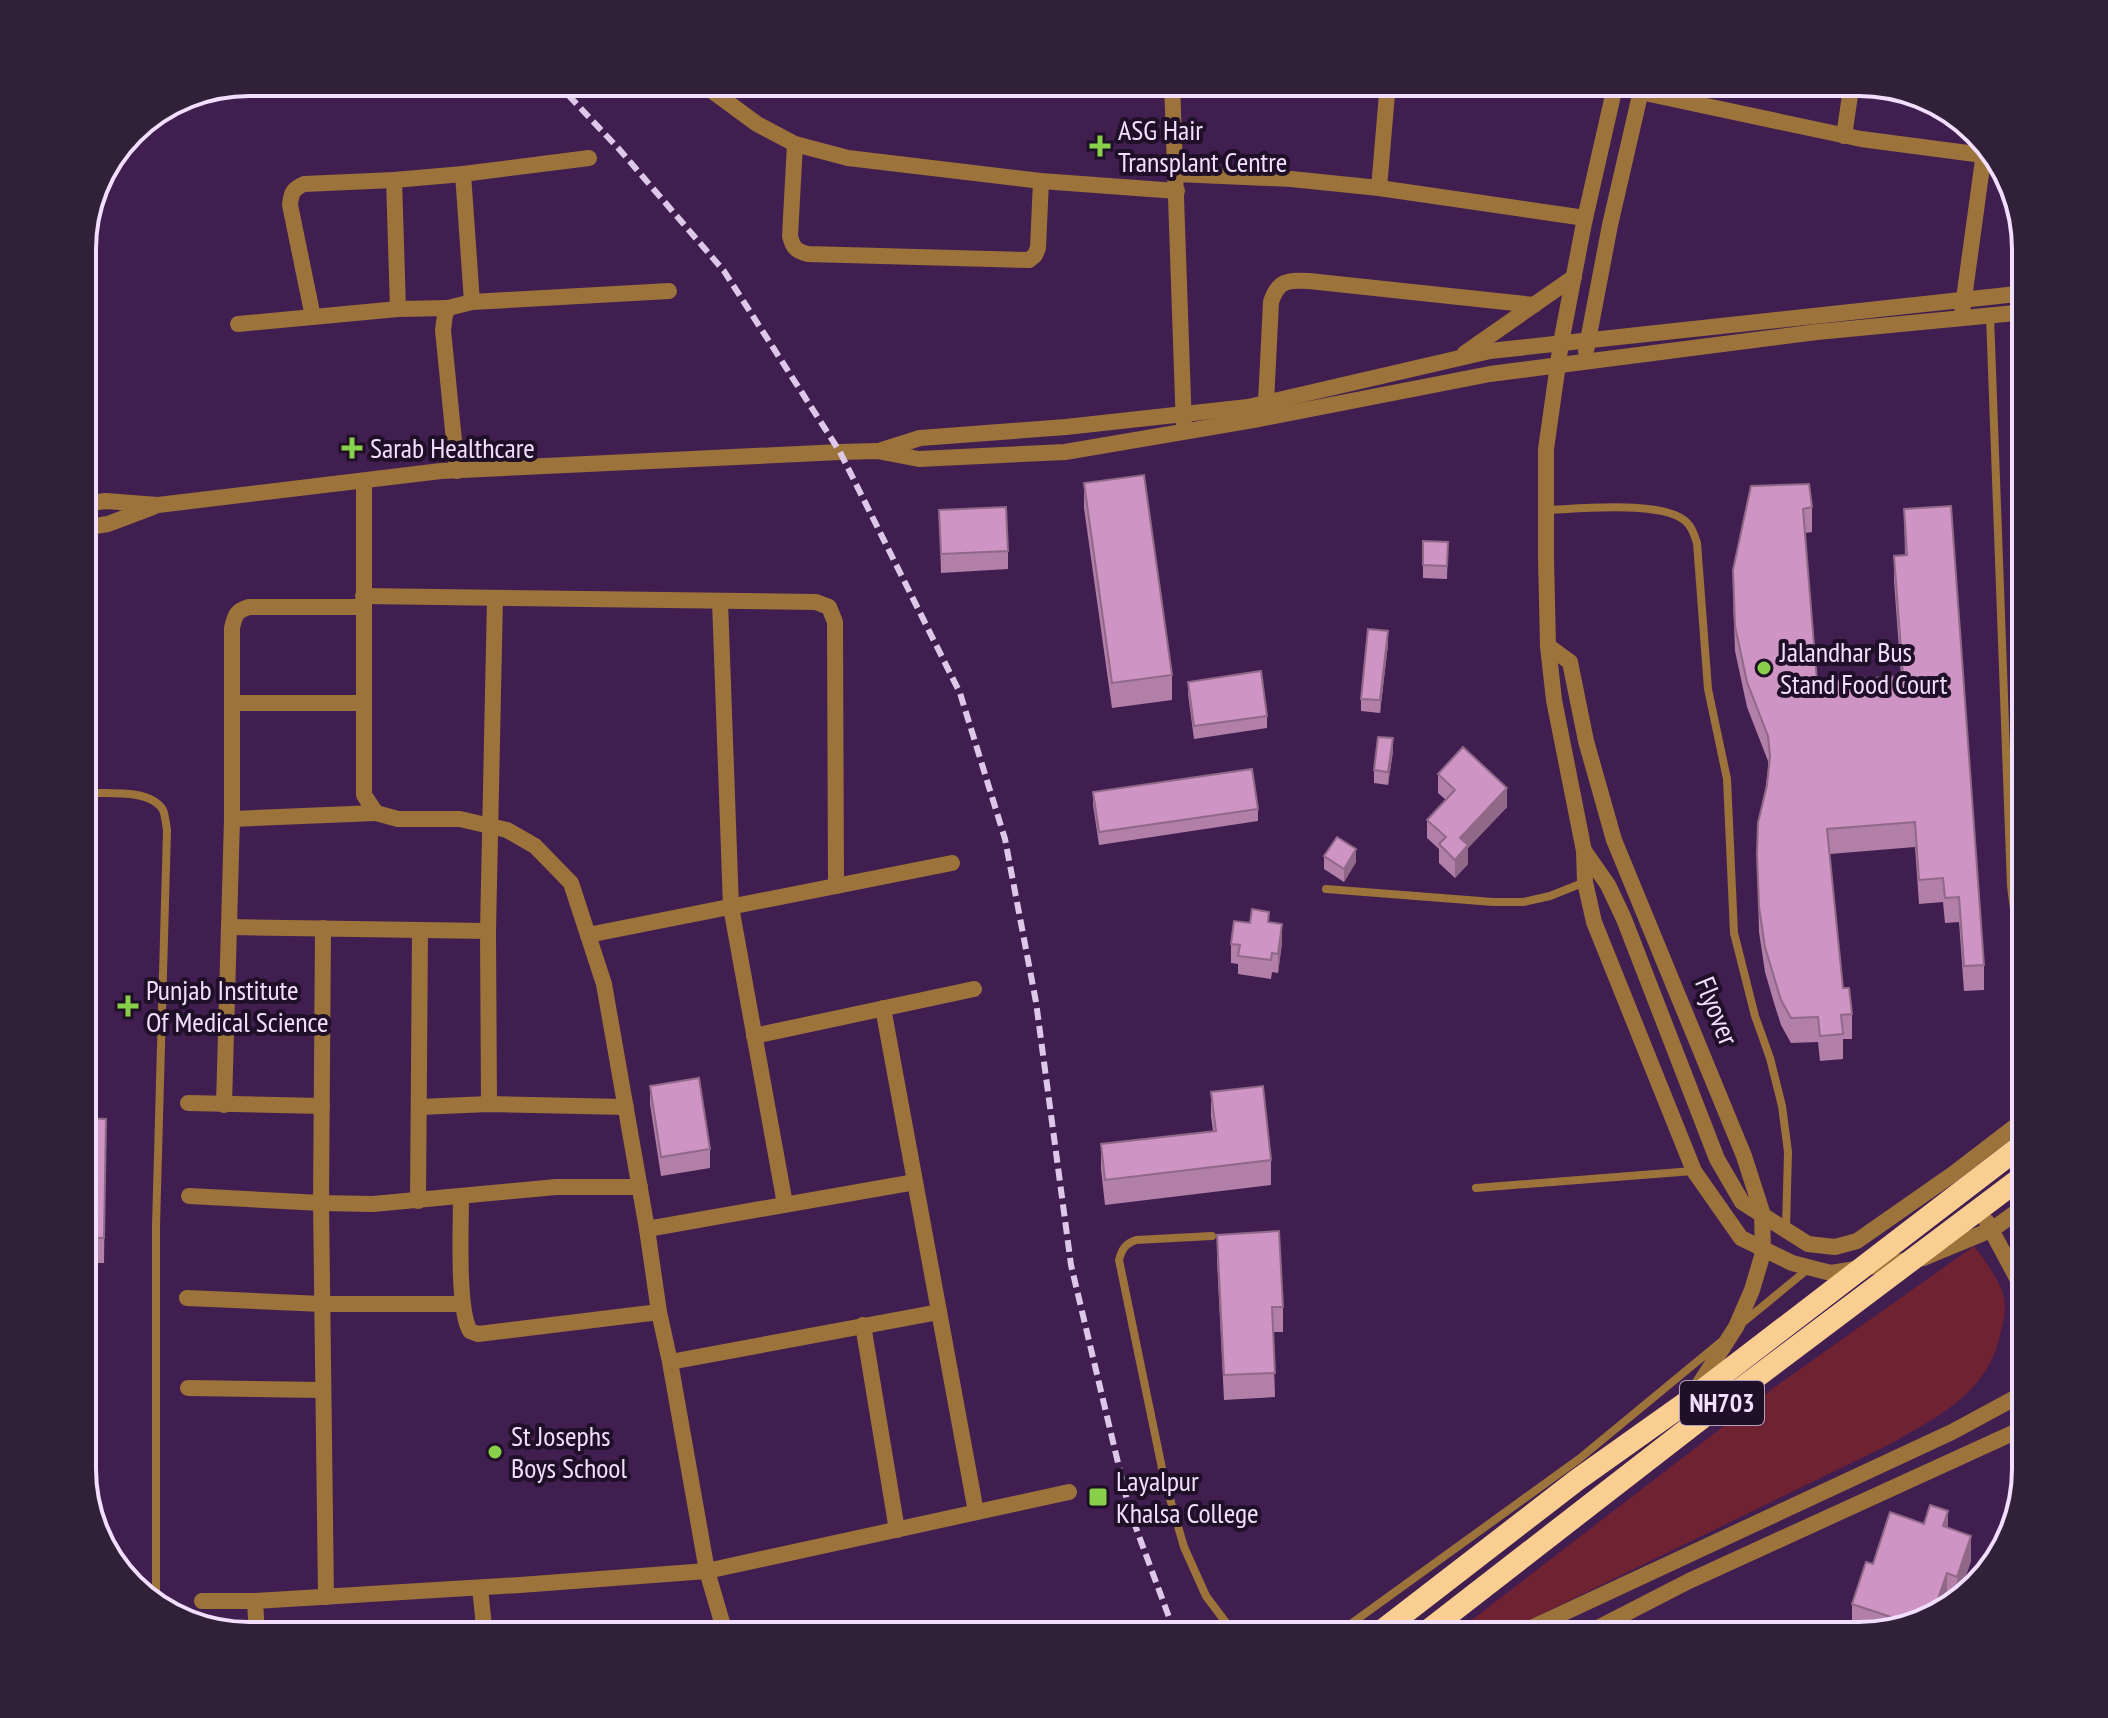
<svg xmlns="http://www.w3.org/2000/svg" width="2108" height="1718" viewBox="0 0 2108 1718" font-family="'PT Sans Narrow',sans-serif">
  <style>
    .green { fill: #6f2231 }
    .lines { fill: none; stroke-linecap: round; stroke-linejoin: round }
    .service { stroke: #9c733a; stroke-width: 8 }
    .minor { stroke: #9c733a; stroke-width: 16 }
    .tertiary { stroke: #9c733a; stroke-width: 16 }
    .trunk { stroke: #face91; stroke-width: 22 }
    .rail { stroke: #dec8ea; stroke-width: 6; stroke-dasharray: 12 6; stroke-linecap: butt }
    .wall { fill: #b17fa8 }
    .shaded-wall { fill: #906888 }
    .building { fill: #ce94c3; stroke: #906888; stroke-width: 2 }
    .poi-dot { fill: #88cf4a; stroke: #1f1027; stroke-width: 3 }
    .labels { text-anchor: middle; stroke-width: 8; stroke-linejoin: round; paint-order: stroke }
    .shield { fill: #1f1027; stroke: #b3a0be; stroke-width: 2 }
    .shield-label { font-size: 26px; font-weight: bold; fill: #f2defe }
    .poi-label { font-size: 28px; fill: #f2defe; stroke: #1f1027; text-anchor: start }
    .street-label { font-size: 28px; fill: #f2defe; stroke: #1f1027 }
    .rim { fill: none; stroke: #f2defe; stroke-width: 4 }
  </style>
  <rect width="100%" height="100%" fill="#401e50"/>
  <path class="green" d="M 1974,1246 C 1985,1261 1997,1276 2003,1294 C 2007,1307 2004,1319 2001,1331 C 1989,1392 1941,1415 1892,1443 L 1497,1636 L 1451,1636 L 1772,1389 Z"/>
  <g class="lines">
    <g class="service">
      <polyline points="1990,316 2011,886 2026,1005"/>
      <path d="M 1547,510 C 1577,509 1671,499 1689,525 C 1693,530 1695,537 1697,543 L 1708,689 L 1727,779 L 1734,933 L 1755,1016 L 1770,1058 L 1782,1106 L 1788,1152 L 1786,1229"/>
      <path d="M 82,793 C 105,794 150,788 163,810 C 165,815 166,824 167,830 L 156,1226 L 156,1605"/>
      <polyline points="1326,889 1493,902 1523,902 1550,896 1585,882"/>
      <polyline points="1476,1188 1693,1171"/>
      <path d="M 1212,1236 L 1136,1240 C 1125,1244 1122,1249 1119,1260 L 1164,1478 L 1184,1547 L 1206,1596 L 1236,1636"/>
      <polyline points="1741,1324 1808,1269"/>
      <polyline points="1334,1636 1579,1459 1722,1341"/>
    </g>
    <g class="minor">
      <polyline points="700,82 757,124 795,144 848,158 1041,181 1177,191"/>
      <polyline points="1172,82 1184,428"/>
      <polyline points="1640,92 1861,139 1983,155"/>
      <polyline points="1844,136 1852,82"/>
      <path d="M 795,144 L 790,236 C 793,248 796,251 808,254 L 1029,260 L 1035,255 L 1038,248 L 1041,181"/>
      <polyline points="463,174 472,302"/>
      <polyline points="1176,174 1291,179 1379,188 1585,218"/>
      <polyline points="394,180 398,309"/>
      <polyline points="1379,188 1388,82"/>
      <polyline points="1962,313 1985,145"/>
      <path d="M 313,317 L 290,205 C 291,193 293,189 304,184 L 394,180 L 463,174 L 589,158"/>
      <polyline points="238,324 398,309 448,308"/>
      <path d="M 1266,402 L 1271,302 C 1278,280 1288,280 1309,281 L 1534,305"/>
      <polyline points="457,471 443,330 445,315 448,308 472,302 669,291"/>
      <polyline points="363,596 816,602 829,607 835,622 836,886"/>
      <polyline points="720,601 731,907 785,1204"/>
      <polyline points="232,703 364,703"/>
      <polyline points="232,819 376,813"/>
      <polyline points="229,927 488,931"/>
      <polyline points="323,928 321,1203 326,1597"/>
      <polyline points="588,935 952,863"/>
      <polyline points="883,1008 976,1512"/>
      <polyline points="754,1036 974,989"/>
      <polyline points="188,1103 322,1106"/>
      <polyline points="489,1104 488,931 495,598"/>
      <path d="M 224,1105 L 232,819 L 232,628 C 235,615 236,611 249,607 L 364,607"/>
      <polyline points="419,1107 489,1104 626,1107"/>
      <polyline points="189,1196 321,1203 373,1204 556,1187 640,1187"/>
      <path d="M 461,1197 C 461,1226 457,1309 470,1331 L 478,1334 L 659,1312"/>
      <polyline points="418,1201 420,930"/>
      <polyline points="647,1229 915,1182"/>
      <polyline points="187,1298 322,1304 462,1304"/>
      <polyline points="863,1325 897,1530"/>
      <polyline points="670,1362 939,1312"/>
      <polyline points="188,1388 323,1390"/>
      <polyline points="480,1588 485,1636"/>
      <polyline points="202,1601 255,1601 520,1585 707,1571 1069,1492"/>
      <polyline points="255,1601 257,1636"/>
      <polyline points="1582,1636 1689,1581 2026,1427"/>
    </g>
    <g class="tertiary">
      <polyline points="1616,82 1584,223 1561,343 1546,449 1546,558 1548,646 1554,700 1584,851 1585,882 1594,922 1694,1171 1741,1238 1792,1263 1831,1273 1923,1258 1993,1229 2026,1205"/>
      <polyline points="1586,351 1610,225 1643,82"/>
      <polyline points="1465,353 1574,277"/>
      <polyline points="882,450 920,438 1066,427 1248,407 1490,351 2026,293"/>
      <polyline points="364,481 364,795 376,813 398,819 460,819 507,830 535,846 571,883 604,984 647,1229 659,1312 670,1362 707,1571 726,1636"/>
      <polyline points="82,504 106,501 158,505 441,471 840,452 877,451 919,459 1065,452 1259,419 1490,374 1817,332 2026,312"/>
      <polyline points="82,528 108,524 153,507"/>
      <polyline points="1548,646 1570,662 1586,741 1614,840 1744,1156 1762,1212 1763,1253 1752,1290 1736,1327 1693,1394"/>
      <polyline points="1585,852 1608,885 1624,919 1717,1159 1742,1202 1808,1244 1835,1247 1857,1241 1953,1174 2026,1118"/>
      <polyline points="1987,1222 2026,1295"/>
      <polyline points="1514,1636 1952,1432 2026,1392"/>
    </g>
    <g class="trunk">
      <polyline points="1375,1636 1577,1480 1691,1399 2026,1142"/>
      <polyline points="1421,1636 1698,1421 2026,1174"/>
    </g>
    <polyline class="rail" points="556,82 619,149 724,271 840,452 960,693 1005,839 1036,1002 1071,1265 1129,1509 1176,1636"/>
  </g>
  <g class="wall">
    <polygon points="1084,483 1172,675 1172,700 1112,708 1084,508"/>
    <polygon points="1751,486 1812,507 1812,532 1805,533 1817,682 1901,676 1894,581 1894,556 1905,555 1904,509 1984,965 1984,990 1964,991 1959,922 1945,923 1943,902 1919,904 1915,847 1830,854 1843,988 1852,1014 1852,1039 1843,1039 1843,1059 1820,1061 1818,1042 1791,1043 1781,1025 1774,1003 1765,972 1759,932 1757,854 1768,769 1768,761 1747,707 1735,651 1733,595 1733,570"/>
    <polygon points="939,510 1008,551 1008,569 941,573"/>
    <polygon points="1423,541 1448,542 1447,579 1423,578"/>
    <polygon points="1388,644 1380,713 1361,711 1361,699"/>
    <polygon points="1188,682 1267,716 1267,728 1194,739 1188,694"/>
    <polygon points="1393,751 1388,785 1374,783 1374,770"/>
    <polygon points="1438,774 1507,807 1468,848 1468,864 1455,878 1439,863 1439,849 1427,838 1427,820 1446,800 1438,793"/>
    <polygon points="1093,792 1258,809 1258,821 1099,845 1093,805"/>
    <polygon points="1324,856 1356,862 1344,882 1324,869"/>
    <polygon points="1269,922 1282,943 1278,973 1272,972 1271,979 1238,974 1238,964 1231,963 1231,944 1250,923"/>
    <polygon points="650,1086 710,1149 710,1168 661,1176 650,1104"/>
    <polygon points="1211,1092 1271,1160 1271,1185 1105,1205 1101,1169 1101,1144 1213,1131 1211,1116"/>
    <polygon points="82,1118 106,1119 104,1263 82,1263"/>
    <polygon points="1217,1235 1283,1307 1283,1332 1273,1332 1275,1397 1224,1400 1217,1260"/>
    <polygon points="1924,1524 1948,1528 1971,1561 1957,1600 1956,1601 1947,1598 1942,1612 1933,1619 1868,1634 1852,1629 1852,1604 1873,1564"/>
  </g>
  <g class="shaded-wall">
    <polygon points="1388,631 1388,644 1380,713 1380,700"/>
    <polygon points="1393,738 1393,751 1388,785 1388,772"/>
    <polygon points="1507,788 1507,807 1468,848 1468,864 1455,878 1455,860 1460,838"/>
    <polygon points="1356,849 1356,862 1344,882 1344,869"/>
    <polygon points="1282,924 1282,943 1278,973 1278,954"/>
    <polygon points="1948,1511 1948,1536 1943,1526"/>
    <polygon points="1971,1536 1971,1561 1957,1601 1957,1577"/>
    <polygon points="1947,1573 1947,1598 1942,1612 1931,1619"/>
  </g>
  <g class="building">
    <polygon points="1144,475 1172,675 1112,683 1084,483"/>
    <polygon points="1809,484 1812,507 1803,509 1817,682 1903,676 1894,556 1907,555 1904,509 1951,506 1984,965 1964,966 1959,897 1945,898 1943,878 1919,880 1915,822 1827,829 1843,988 1849,988 1852,1014 1841,1015 1843,1034 1820,1036 1818,1017 1791,1018 1781,1000 1765,947 1759,907 1757,854 1758,823 1767,785 1770,756 1768,736 1747,682 1735,626 1733,570 1751,486"/>
    <polygon points="1006,507 1008,551 941,554 939,510"/>
    <polygon points="1423,541 1448,542 1447,566 1423,565"/>
    <polygon points="1368,629 1388,631 1380,700 1361,699"/>
    <polygon points="1261,671 1267,716 1194,726 1188,682"/>
    <polygon points="1378,737 1393,738 1388,772 1374,770"/>
    <polygon points="1463,747 1507,788 1460,838 1468,845 1455,860 1439,844 1446,837 1427,820 1455,790 1438,774"/>
    <polygon points="1252,769 1258,809 1099,832 1093,792"/>
    <polygon points="1337,837 1356,849 1344,869 1324,856"/>
    <polygon points="1252,909 1269,912 1268,922 1282,924 1278,954 1272,953 1271,960 1238,956 1240,945 1231,944 1234,921 1250,923"/>
    <polygon points="699,1078 710,1149 661,1157 650,1086"/>
    <polygon points="1263,1086 1271,1160 1105,1180 1101,1144 1216,1131 1211,1092"/>
    <polygon points="82,1118 106,1119 104,1238 82,1238"/>
    <polygon points="1279,1231 1283,1307 1272,1307 1275,1373 1224,1375 1217,1235"/>
    <polygon points="1930,1505 1948,1511 1943,1526 1971,1536 1957,1577 1947,1573 1931,1619 1912,1624 1852,1604 1866,1562 1873,1564 1890,1512 1924,1524"/>
  </g>
  <g class="poi-dot">
    <path d="M1096 134h8v8h8v8h-8v8h-8v-8h-8v-8h8z"/>
    <path d="M348 436h8v8h8v8h-8v8h-8v-8h-8v-8h8z"/>
    <circle cx="1764" cy="668" r="8"/>
    <path d="M124 994h8v8h8v8h-8v8h-8v-8h-8v-8h8z"/>
    <circle cx="495" cy="1452" r="8"/>
    <rect x="1088" y="1487" width="20" height="20" rx="4"/>
  </g>
  <g class="labels">
    <rect class="shield" x="1680" y="1381" width="84" height="44" rx="6"/>
    <g class="shield-label">
      <text x="1722" y="1412">NH703</text>
    </g>
    <g class="poi-label">
      <text x="1118" y="140">ASG Hair<tspan x="1118" dy="32">Transplant Centre</tspan></text>
      <text x="370" y="458">Sarab Healthcare</text>
      <text x="1780" y="662">Jalandhar Bus<tspan x="1780" dy="32">Stand Food Court</tspan></text>
      <text x="146" y="1000">Punjab Institute<tspan x="146" dy="32">Of Medical Science</tspan></text>
      <text x="511" y="1446">St Josephs<tspan x="511" dy="32">Boys School</tspan></text>
      <text x="1116" y="1491">Layalpur<tspan x="1116" dy="32">Khalsa College</tspan></text>
    </g>
    <g class="street-label">
      <text transform="translate(1717 1011) rotate(68)" y="10">Flyover</text>
    </g>
  </g>
  <path d="M0 0H2108V1718H0ZM249 96H1859A153 153 0 0 1 2012 249V1469A153 153 0 0 1 1859 1622H249A153 153 0 0 1 96 1469V249A153 153 0 0 1 249 96Z" fill="#302038" fill-rule="evenodd"/>
  <path class="rim" d="M249 96H1859A153 153 0 0 1 2012 249V1469A153 153 0 0 1 1859 1622H249A153 153 0 0 1 96 1469V249A153 153 0 0 1 249 96Z"/>
</svg>
